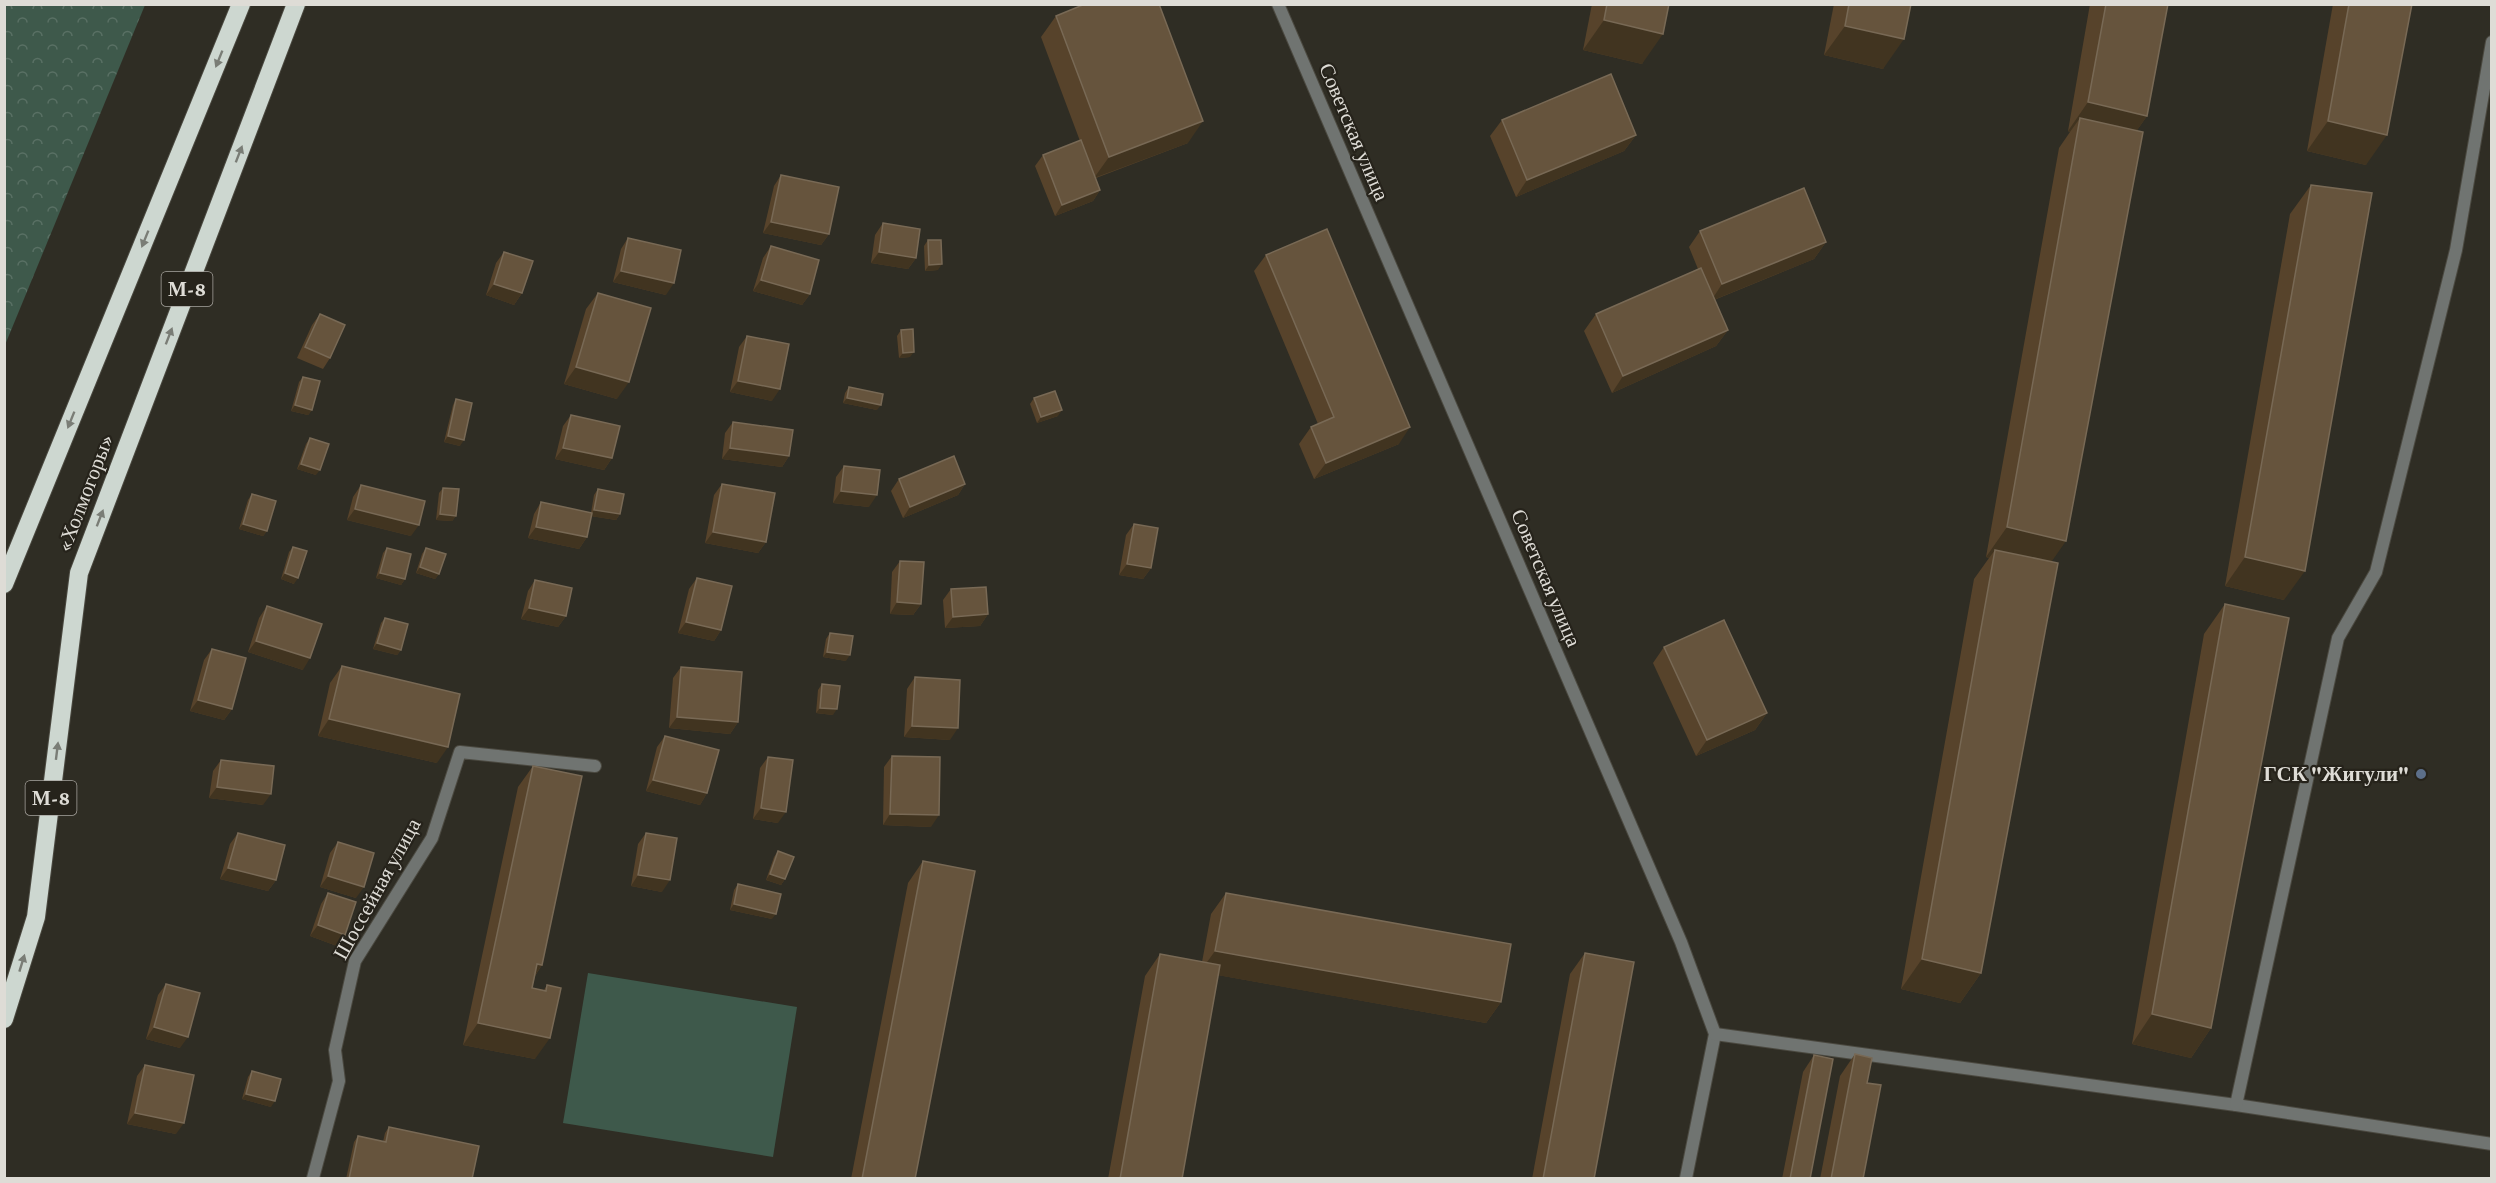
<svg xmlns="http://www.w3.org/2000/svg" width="2496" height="1183" viewBox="0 0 2496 1183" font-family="'Crimson Pro',serif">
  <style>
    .forest { fill: url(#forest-crowns) }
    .park { fill: #3e594b }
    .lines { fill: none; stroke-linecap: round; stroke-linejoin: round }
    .street-casing { stroke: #4b4940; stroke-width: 14 }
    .highway-casing { stroke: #4b4940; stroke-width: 20 }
    .street { stroke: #707471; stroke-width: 12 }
    .highway { stroke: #cdd7d0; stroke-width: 18 }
    .wall { fill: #57432b }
    .shaded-wall { fill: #413420 }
    .building { fill: #66543d; stroke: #786955; stroke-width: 1.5 }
    .oneway { fill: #7a7d76 }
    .service-dot { fill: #5c6f8a; stroke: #26231b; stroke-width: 2 }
    .labels { text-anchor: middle; stroke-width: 4.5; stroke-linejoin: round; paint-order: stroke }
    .shield { fill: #26231b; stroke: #a7a49e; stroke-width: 1.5 }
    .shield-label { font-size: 20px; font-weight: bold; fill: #dedcd6 }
    .street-label { font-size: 21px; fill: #dedcd6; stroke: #26231b }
    .poi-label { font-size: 21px; font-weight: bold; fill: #dedcd6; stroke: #26231b; text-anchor: end }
  </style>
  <defs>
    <pattern id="forest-crowns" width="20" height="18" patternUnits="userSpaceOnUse" patternTransform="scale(1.5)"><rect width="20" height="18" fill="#3e594b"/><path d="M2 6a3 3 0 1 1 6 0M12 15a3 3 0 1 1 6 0" fill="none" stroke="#597064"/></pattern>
  </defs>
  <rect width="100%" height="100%" fill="#2f2d24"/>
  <polygon class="forest" points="5,4 145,5 5,345 4,5"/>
  <polygon class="park" points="588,973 797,1007 773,1157 563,1123"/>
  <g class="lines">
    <defs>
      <g id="street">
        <polyline points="1278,4 1681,942 1715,1034 1686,1178"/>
        <polyline points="1715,1034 2236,1105 2492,1144"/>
        <polyline points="2236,1105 2338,638 2376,572 2456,250 2492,42"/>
        <polyline points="313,1178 339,1081 335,1050 355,961 432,838 460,752 595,766"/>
      </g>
      <g id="highway">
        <polyline points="4,584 241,4"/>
        <polyline points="4,1019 36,917 79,573 296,4"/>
      </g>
    </defs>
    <use href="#street" class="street-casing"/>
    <use href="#highway" class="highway-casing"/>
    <use href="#street" class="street"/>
    <use href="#highway" class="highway"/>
  </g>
  <g class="wall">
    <polygon points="1592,4 1669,4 1642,64 1583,50"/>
    <polygon points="1834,4 1911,4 1883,69 1824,55"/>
    <polygon points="2090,4 2168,4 2147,116 2137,130 2051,562 1981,973 1960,1003 1901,989 1974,579 1989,558 1986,557 2059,148 2070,132 2068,131"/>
    <polygon points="2333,4 2412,4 2366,165 2307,151"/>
    <polygon points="1056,16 1188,143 1096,178 1100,190 1093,201 1055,216 1035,166 1043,155 1080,141 1041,37"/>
    <polygon points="1502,120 1636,135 1624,151 1516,197 1490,136"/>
    <polygon points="781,175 829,234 821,245 763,233 774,186"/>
    <polygon points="2311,185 2284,600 2225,586 2290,214"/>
    <polygon points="883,223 916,258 908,269 871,263 875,235"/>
    <polygon points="1700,231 1826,242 1814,259 1714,300 1728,330 1716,346 1612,393 1584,331 1596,314 1698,269 1689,247"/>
    <polygon points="628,238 666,295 613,282 621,249"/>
    <polygon points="928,240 938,270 925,271 924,246"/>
    <polygon points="771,246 810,294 802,305 753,291 763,258"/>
    <polygon points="504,252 522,293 514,305 486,295 496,263"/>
    <polygon points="1266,255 1399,444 1314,479 1299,444 1311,427 1318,424 1254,271"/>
    <polygon points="598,293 617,399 564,384 586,309"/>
    <polygon points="320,314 330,358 323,369 297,358 312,325"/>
    <polygon points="901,330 910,357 899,358 897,336"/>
    <polygon points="747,336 772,401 730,392 739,347"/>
    <polygon points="303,377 312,410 308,415 291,411 299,382"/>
    <polygon points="849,387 877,410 843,403 845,393"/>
    <polygon points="1034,398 1058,416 1037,423 1030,404"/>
    <polygon points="456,399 460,446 444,442 453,405"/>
    <polygon points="571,415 612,458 604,470 555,459 563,426"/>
    <polygon points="733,422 789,456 782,467 722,459 725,433"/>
    <polygon points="310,438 316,475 297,469 306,444"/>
    <polygon points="844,466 869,507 833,503 836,477"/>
    <polygon points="899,479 965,484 958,495 903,518 891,491"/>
    <polygon points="722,484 766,542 758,553 705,543 714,495"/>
    <polygon points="361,485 411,536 347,520 353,497"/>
    <polygon points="443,488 456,516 452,521 436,520 439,493"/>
    <polygon points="598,489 620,514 616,520 591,516 587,537 579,549 528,538 534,514 541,502 591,513 594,495"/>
    <polygon points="252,494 267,531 263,536 239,529 248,500"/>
    <polygon points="1134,524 1151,568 1143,579 1119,575 1126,535"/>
    <polygon points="293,547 294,584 281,579 289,552"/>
    <polygon points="387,548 405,579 401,585 376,578 383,553"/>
    <polygon points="426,548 439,574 435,579 416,573 422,554"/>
    <polygon points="900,561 921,604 913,615 890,614 892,572"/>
    <polygon points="697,578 721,630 714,641 678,633 689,589"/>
    <polygon points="535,580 566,616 558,627 521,619 528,591"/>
    <polygon points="951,589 988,614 980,626 945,628 943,600"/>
    <polygon points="2225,604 2211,1028 2191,1058 2132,1044 2204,634"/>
    <polygon points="267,606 303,670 248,652 259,618"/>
    <polygon points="385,618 401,650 397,655 373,649 381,623"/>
    <polygon points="830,633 846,661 823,657 826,639"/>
    <polygon points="1664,647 1767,713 1755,730 1696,756 1653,663"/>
    <polygon points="212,649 232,709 224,720 190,711 204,660"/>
    <polygon points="342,666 437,763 318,736 330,683"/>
    <polygon points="681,667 738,722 730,734 669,728 673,678"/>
    <polygon points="915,677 950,740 904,737 907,689"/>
    <polygon points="822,684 833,715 816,713 818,690"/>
    <polygon points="665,736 707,793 700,805 646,791 657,747"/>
    <polygon points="892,756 931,827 883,825 884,767"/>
    <polygon points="768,757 778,823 753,819 760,768"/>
    <polygon points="221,760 263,805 209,798 213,771"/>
    <polygon points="533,766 542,965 535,976 532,988 544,990 547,985 535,1059 463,1045 518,787"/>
    <polygon points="238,833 276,880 268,891 220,879 230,844"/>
    <polygon points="646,833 662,892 631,886 638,844"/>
    <polygon points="338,842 356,898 320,887 330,853"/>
    <polygon points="778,851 785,879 781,885 766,880 774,857"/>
    <polygon points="923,861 915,1179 851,1179 908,883"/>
    <polygon points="738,884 772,919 730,910 734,890"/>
    <polygon points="328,893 337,946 310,936 321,904"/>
    <polygon points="1226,893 1501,1002 1486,1023 1218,975 1182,1179 1108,1179 1145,976 1160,954 1202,962 1211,914"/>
    <polygon points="1585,953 1594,1179 1532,1179 1570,974"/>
    <polygon points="166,984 180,1048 146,1039 158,995"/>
    <polygon points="1855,1054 1867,1083 1863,1179 1820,1179 1840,1076"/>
    <polygon points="1814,1055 1810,1179 1782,1179 1803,1072"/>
    <polygon points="145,1065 176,1134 127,1124 137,1076"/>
    <polygon points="252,1071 271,1107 242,1099 248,1077"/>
    <polygon points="389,1127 472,1179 346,1179 354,1142 358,1136 383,1142 385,1133"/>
  </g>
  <g class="shaded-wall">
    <polygon points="1604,20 1663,34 1642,64 1583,50"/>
    <polygon points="1845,26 1904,39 1883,69 1824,55"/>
    <polygon points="2088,102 2147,116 2127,145 2080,118 2070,132 2068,131"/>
    <polygon points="1203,121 1188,143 1094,178 1109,157"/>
    <polygon points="2328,121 2387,135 2366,165 2307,151"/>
    <polygon points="1636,135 1624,151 1516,197 1527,180"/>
    <polygon points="1100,190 1093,201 1055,216 1062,205"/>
    <polygon points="771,222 829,234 821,245 763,233"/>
    <polygon points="1826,242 1814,259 1711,301 1722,284"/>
    <polygon points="879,252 916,258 908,269 871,263"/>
    <polygon points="942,264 938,270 925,271 929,265"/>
    <polygon points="621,271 674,283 666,295 613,282"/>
    <polygon points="761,280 810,294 802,305 753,291"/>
    <polygon points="494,284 522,293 514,305 486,295"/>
    <polygon points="1728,330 1716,346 1612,393 1623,376"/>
    <polygon points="914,352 910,357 899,358 903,353"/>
    <polygon points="576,367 629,382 617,399 564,384"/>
    <polygon points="738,381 780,389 772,401 730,392"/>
    <polygon points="847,398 881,405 877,410 843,403"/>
    <polygon points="295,405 312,410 308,415 291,411"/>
    <polygon points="1062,410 1058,416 1037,423 1041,417"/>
    <polygon points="1410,427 1399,444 1314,479 1326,463"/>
    <polygon points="448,436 464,440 460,446 444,442"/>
    <polygon points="563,448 612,458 604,470 555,459"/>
    <polygon points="730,448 789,456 782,467 722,459"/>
    <polygon points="301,464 320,470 316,475 297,469"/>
    <polygon points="965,484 958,495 903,518 910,507"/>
    <polygon points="841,491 877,495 869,507 833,503"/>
    <polygon points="355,509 419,525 411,536 347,520"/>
    <polygon points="594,510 620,514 616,520 590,516"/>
    <polygon points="440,514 456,516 452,521 436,520"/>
    <polygon points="243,524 267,531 263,536 239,529"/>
    <polygon points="536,527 587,537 579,549 528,538"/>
    <polygon points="2007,527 2066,541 2045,571 1995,550 1989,558 1986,557"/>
    <polygon points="713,532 766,542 758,553 705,543"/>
    <polygon points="2245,557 2305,571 2284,600 2225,586"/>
    <polygon points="1127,564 1151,568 1143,579 1119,575"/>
    <polygon points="420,567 439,574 435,579 416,573"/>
    <polygon points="285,573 298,578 294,584 281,579"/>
    <polygon points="380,573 405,579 401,585 376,578"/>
    <polygon points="897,602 921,604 913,615 890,614"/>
    <polygon points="529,608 566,616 558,627 521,619"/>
    <polygon points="988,614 980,626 945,628 953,617"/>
    <polygon points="686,622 721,630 714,641 678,633"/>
    <polygon points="256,641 310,658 303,670 248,652"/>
    <polygon points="377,643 401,650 397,655 373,649"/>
    <polygon points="827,652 850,655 846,661 823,657"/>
    <polygon points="198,700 232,709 224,720 190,711"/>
    <polygon points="820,708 837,709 833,715 816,713"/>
    <polygon points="1767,713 1755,730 1696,756 1707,740"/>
    <polygon points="677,717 738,722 730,734 669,728"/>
    <polygon points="329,719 448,747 437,763 318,736"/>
    <polygon points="912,726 958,728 950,740 904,737"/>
    <polygon points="653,780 707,793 700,805 646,791"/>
    <polygon points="217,787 271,794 263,805 209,798"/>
    <polygon points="761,808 786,812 778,823 753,819"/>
    <polygon points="890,814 939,815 931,827 883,825"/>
    <polygon points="228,868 276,880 268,891 220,879"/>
    <polygon points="770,874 785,879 781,885 766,880"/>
    <polygon points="638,875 670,880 662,892 631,886"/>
    <polygon points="328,876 364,887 356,898 320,887"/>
    <polygon points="734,904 776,914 772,919 730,910"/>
    <polygon points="318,925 345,935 337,946 310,936"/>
    <polygon points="1215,951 1501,1002 1486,1023 1200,972"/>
    <polygon points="1922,959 1981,973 1960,1003 1901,989"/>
    <polygon points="537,964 542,965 527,987"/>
    <polygon points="2152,1014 2211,1028 2191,1058 2132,1044"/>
    <polygon points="478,1023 550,1038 535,1059 463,1045"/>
    <polygon points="154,1027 188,1037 180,1048 146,1039"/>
    <polygon points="246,1094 275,1101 271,1107 242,1099"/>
    <polygon points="135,1113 184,1123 176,1134 127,1124"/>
  </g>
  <g class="building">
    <polygon points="1085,4 1159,4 1203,121 1109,157 1056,16"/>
    <polygon points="1607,4 1669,4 1663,34 1604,20"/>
    <polygon points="1849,4 1911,4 1904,39 1845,26"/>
    <polygon points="2106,4 2168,4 2147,116 2088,102"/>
    <polygon points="2349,4 2412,4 2387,135 2328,121"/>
    <polygon points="1611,74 1636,135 1527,180 1502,120"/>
    <polygon points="2080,118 2143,132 2066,541 2007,527"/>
    <polygon points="1081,140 1100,190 1062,205 1043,155"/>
    <polygon points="781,175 839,187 829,234 771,222"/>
    <polygon points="2311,185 2372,193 2305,571 2245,557"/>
    <polygon points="1804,188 1826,242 1722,284 1700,231"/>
    <polygon points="883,223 920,229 916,258 879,252"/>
    <polygon points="1327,229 1410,427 1326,463 1311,427 1334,417 1266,255"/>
    <polygon points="628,238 681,250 674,283 621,271"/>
    <polygon points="928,240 941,240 942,264 929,265"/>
    <polygon points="771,246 819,260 810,294 761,280"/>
    <polygon points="504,252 533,261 522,293 494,284"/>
    <polygon points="1701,268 1728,330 1623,376 1596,314"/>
    <polygon points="598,293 651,308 629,382 576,367"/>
    <polygon points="320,314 345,325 330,358 305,347"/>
    <polygon points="913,329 914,352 903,353 901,330"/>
    <polygon points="747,336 789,344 780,389 738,381"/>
    <polygon points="303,377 320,381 312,410 295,405"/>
    <polygon points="849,387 883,394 881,405 847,398"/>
    <polygon points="1055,391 1062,410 1041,417 1034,398"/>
    <polygon points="456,399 472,403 464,440 448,436"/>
    <polygon points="571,415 620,426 612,458 563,448"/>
    <polygon points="733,422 793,430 789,456 730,448"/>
    <polygon points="310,438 329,444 320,470 301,464"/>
    <polygon points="954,456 965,484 910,507 899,479"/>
    <polygon points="844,466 880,470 877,495 841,491"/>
    <polygon points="722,484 775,493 766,542 713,532"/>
    <polygon points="361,485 425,501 419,525 355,509"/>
    <polygon points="443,488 459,489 456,516 440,514"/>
    <polygon points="598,489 624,494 620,514 594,510"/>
    <polygon points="252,494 276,501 267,531 243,524"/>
    <polygon points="541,502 592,513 587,537 536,527"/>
    <polygon points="1134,524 1158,528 1151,568 1127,564"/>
    <polygon points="293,547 307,551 298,578 285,573"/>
    <polygon points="387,548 411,554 405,579 380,573"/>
    <polygon points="426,548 446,554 439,574 420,567"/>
    <polygon points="1995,550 2058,563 1981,973 1922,959"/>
    <polygon points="900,561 924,562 921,604 897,602"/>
    <polygon points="697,578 732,586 721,630 686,622"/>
    <polygon points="535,580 572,588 566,616 529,608"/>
    <polygon points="986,587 988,614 953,617 951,589"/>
    <polygon points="2225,604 2289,618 2211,1028 2152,1014"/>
    <polygon points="267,606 322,624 310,658 256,641"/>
    <polygon points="385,618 408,624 401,650 377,643"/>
    <polygon points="1724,620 1767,713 1707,740 1664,647"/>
    <polygon points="830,633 853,636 850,655 827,652"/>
    <polygon points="212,649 246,658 232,709 198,700"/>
    <polygon points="342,666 460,694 448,747 329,719"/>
    <polygon points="681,667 742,672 738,722 677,717"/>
    <polygon points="915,677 960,680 958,728 912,726"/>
    <polygon points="822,684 840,686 837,709 820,708"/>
    <polygon points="665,736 719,750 707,793 653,780"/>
    <polygon points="892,756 940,757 939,815 890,814"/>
    <polygon points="768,757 793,760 786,812 761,808"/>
    <polygon points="221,760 274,766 271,794 217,787"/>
    <polygon points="533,766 582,776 542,965 537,964 532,988 546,991 547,985 561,988 550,1038 478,1023"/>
    <polygon points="238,833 285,845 276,880 228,868"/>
    <polygon points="646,833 677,838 670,880 638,875"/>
    <polygon points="338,842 374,853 364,887 328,876"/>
    <polygon points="778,851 794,857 785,879 770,874"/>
    <polygon points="923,861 975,871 915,1179 862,1179"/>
    <polygon points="738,884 781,894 776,914 734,904"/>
    <polygon points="328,893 356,902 345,935 318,925"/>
    <polygon points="1226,893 1511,944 1501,1002 1215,951"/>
    <polygon points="1585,953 1634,962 1594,1179 1543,1179"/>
    <polygon points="1160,954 1220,965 1182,1179 1120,1179"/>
    <polygon points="166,984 200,993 188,1037 154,1027"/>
    <polygon points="1855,1054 1872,1058 1867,1083 1881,1085 1863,1179 1831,1179"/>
    <polygon points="1814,1055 1833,1059 1810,1179 1790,1179"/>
    <polygon points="145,1065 194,1075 184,1123 135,1113"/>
    <polygon points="252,1071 281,1079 275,1101 246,1094"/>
    <polygon points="389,1127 479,1146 472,1179 349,1179 358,1136 386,1142"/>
  </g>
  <defs><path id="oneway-solid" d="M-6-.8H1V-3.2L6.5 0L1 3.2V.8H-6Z" transform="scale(1.5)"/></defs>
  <g class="oneway">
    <use href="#oneway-solid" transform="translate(219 59) rotate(112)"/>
    <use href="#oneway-solid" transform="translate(239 154) rotate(-69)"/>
    <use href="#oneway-solid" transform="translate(145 239) rotate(112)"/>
    <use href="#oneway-solid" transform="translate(169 336) rotate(-69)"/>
    <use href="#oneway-solid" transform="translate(71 420) rotate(112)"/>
    <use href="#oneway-solid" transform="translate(100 518) rotate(-69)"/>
    <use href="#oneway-solid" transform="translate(57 751) rotate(-83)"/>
    <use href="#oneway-solid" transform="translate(22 963) rotate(-73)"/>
  </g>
  <circle class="service-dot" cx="2421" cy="774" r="6"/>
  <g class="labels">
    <g class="shield">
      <rect x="161.5" y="272" width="51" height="34" rx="4.5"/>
      <rect x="25.5" y="781" width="51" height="34" rx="4.5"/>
    </g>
    <g class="shield-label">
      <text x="187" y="296">М-8</text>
      <text x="51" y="805">М-8</text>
    </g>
    <g class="street-label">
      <text transform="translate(1354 132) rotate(67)" y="7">Советская улица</text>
      <text transform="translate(85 493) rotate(-69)" y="7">«Холмогоры»</text>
      <text transform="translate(1546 578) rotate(67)" y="7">Советская улица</text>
      <text transform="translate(377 889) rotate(-61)" y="7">Шоссейная улица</text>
    </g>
    <g class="poi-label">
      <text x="2409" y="781">ГСК "Жигули"</text>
    </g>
  </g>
  <rect width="2496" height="1183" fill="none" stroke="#dedcd6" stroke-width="12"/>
</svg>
